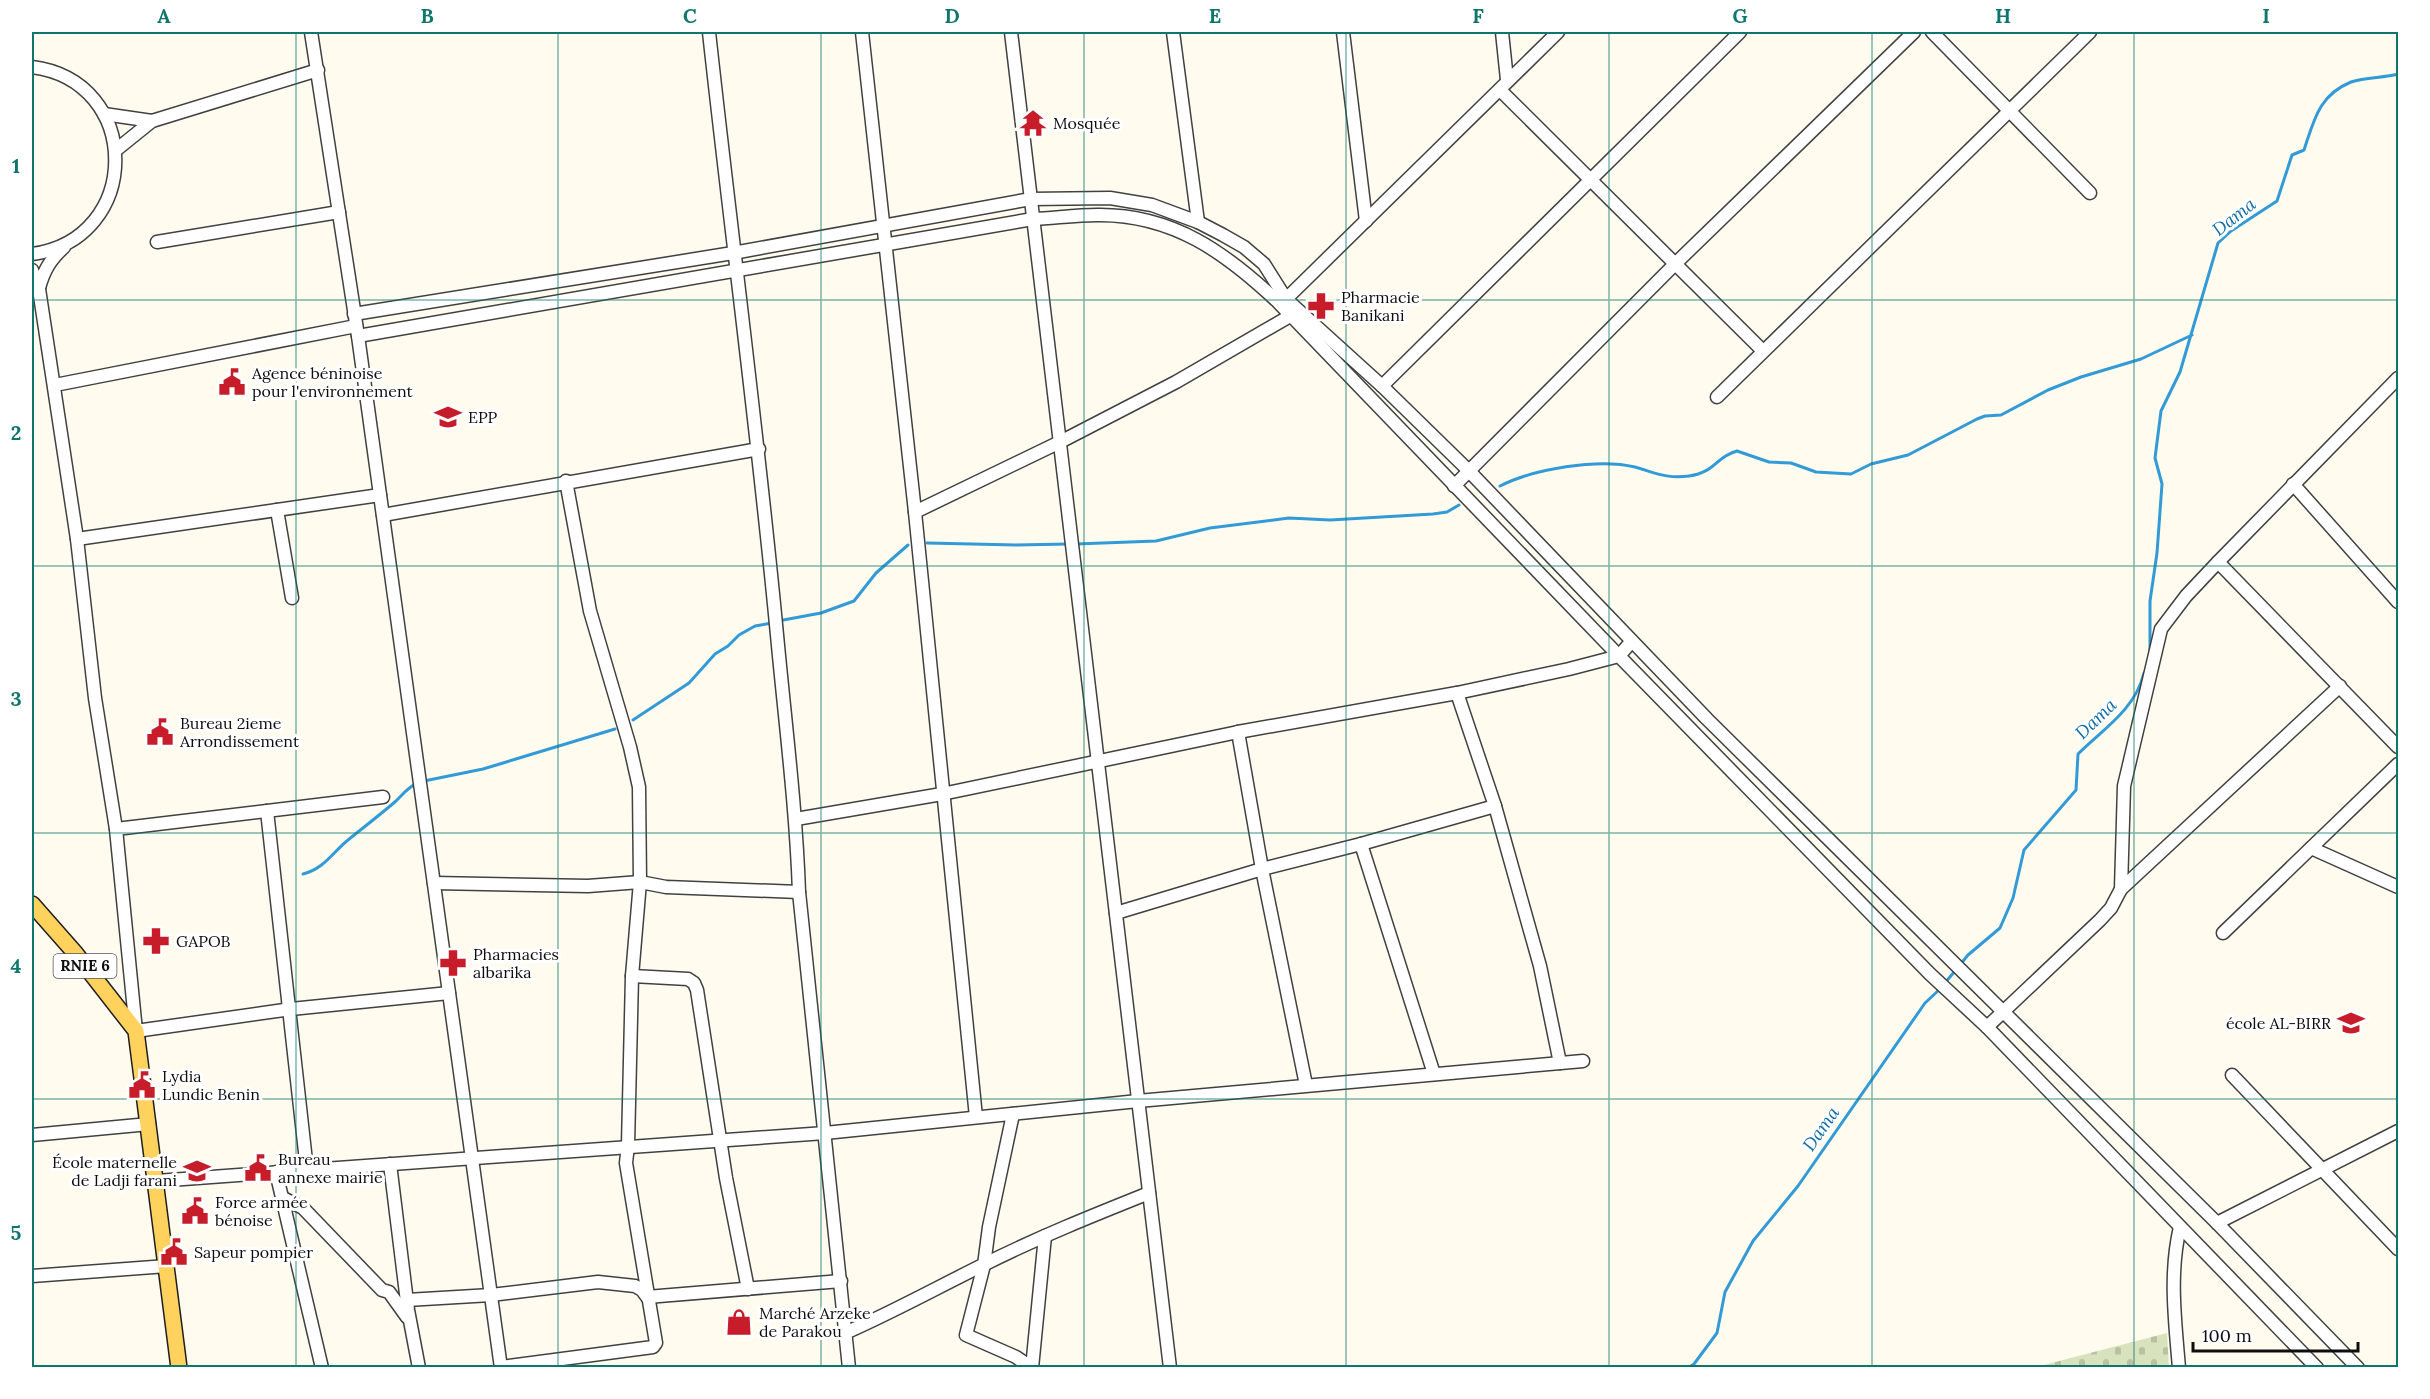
<svg xmlns="http://www.w3.org/2000/svg" width="2430" height="1399" viewBox="0 0 2430 1399" font-family="Lora,serif">
  <style>
    .cemetery { fill: url(#cemetery-stones) }
    .lines { fill: none; stroke-linecap: round; stroke-linejoin: round }
    .stream { stroke: #329ad6; stroke-width: 3 }
    .minor-casing { stroke: #414141; stroke-width: 15 }
    .major-casing { stroke: #1f1f1f; stroke-width: 18 }
    .minor { stroke: #fff; stroke-width: 12 }
    .major { stroke: #ffd25e; stroke-width: 15 }
    .grid { fill: none; stroke: #0f766e; stroke-width: 1.5; stroke-opacity: 0.55 }
    .labels { text-anchor: middle; stroke-width: 6; stroke-linejoin: round; paint-order: stroke }
    .shield { fill: #fff; stroke: #565656; stroke-width: 1.5 }
    .shield-label { font-size: 15px; font-weight: bold; fill: #0e0e0e }
    .poi-label { font-size: 16px; fill: #0e0e0e; stroke: #fff; text-anchor: start }
    .water-label { font-size: 18px; font-style: italic; fill: #0f6aa8; stroke: #fff }
    .neatline { fill: none; stroke: #0f766e; stroke-width: 2 }
    .grid-label { font-size: 20px; text-anchor: middle; font-weight: bold; fill: #0f766e }
  </style>
  <defs>
    <pattern id="cemetery-stones" width="16" height="16" patternUnits="userSpaceOnUse" patternTransform="scale(1.5)"><rect width="16" height="16" fill="#d8e3be"/><path d="M2 7V4a2 2 0 0 1 4 0v3zM10 15v-3a2 2 0 0 1 4 0v3z" fill="#b8c2a2"/></pattern>
  </defs>
  <rect width="100%" height="100%" fill="#fffbee"/>
  <polygon class="cemetery" points="2167,1333 2169,1367 2036,1367"/>
  <g class="lines">
    <g class="stream">
      <path d="M 1500,486 C 1533,469 1598,458 1635,467 C 1656,473 1667,479 1689,476 C 1716,472 1715,457 1737,451 L 1769,462 L 1791,463 L 1816,472 L 1851,474 L 1871,464 L 1908,455 L 1977,419 L 1985,416 L 2001,415 L 2048,390 L 2081,377 L 2141,359 L 2192,335"/>
      <polyline points="927,543 1016,545 1069,544"/>
      <polyline points="1076,544 1156,541 1210,528 1289,518 1330,520 1433,514 1447,512 1459,505"/>
      <polyline points="778,621 821,613 854,601 876,573 908,545"/>
      <path d="M 2150,652 L 2150,601 L 2157,553 L 2162,484 L 2155,458 L 2161,411 L 2180,372 L 2218,243 L 2231,231 L 2277,201 L 2292,155 L 2304,150 C 2314,120 2319,95 2351,82 C 2366,77 2383,78 2398,74"/>
      <polyline points="633,720 689,683 715,654 728,646 739,635 755,626 772,623"/>
      <polyline points="424,781 483,769 615,729"/>
      <path d="M 303,874 C 324,869 333,852 348,840 C 364,827 381,814 396,801 C 403,794 409,786 418,783"/>
      <path d="M 1959,966 L 1968,955 L 2000,928 L 2013,898 L 2024,850 L 2076,790 L 2078,754 C 2103,729 2135,710 2144,673"/>
      <polyline points="1944,984 1955,971"/>
      <polyline points="1688,1368 1694,1364 1717,1333 1725,1292 1753,1241 1798,1186 1925,1003 1940,989"/>
    </g>
    <defs>
      <g id="minor">
        <polyline points="311,32 358,336 501,1368"/>
        <path d="M 709,32 C 731,233 758,433 777,635 C 785,721 796,806 799,892 L 849,1368"/>
        <polyline points="862,32 915,512 976,1117"/>
        <polyline points="1011,32 1170,1368"/>
        <polyline points="1173,32 1198,222"/>
        <polyline points="1343,32 1366,221"/>
        <polyline points="1502,32 1507,80"/>
        <polyline points="1932,32 2090,193"/>
        <path d="M 32,67 C 143,81 143,239 32,254"/>
        <polyline points="1500,90 1763,351"/>
        <polyline points="104,114 152,121"/>
        <polyline points="116,150 152,121 318,70"/>
        <polyline points="157,242 339,212"/>
        <polyline points="32,270 39,289 77,539 95,698 116,829 136,1031 291,1009 449,993"/>
        <path d="M 39,288 C 44,270 50,260 64,247"/>
        <polyline points="1280,302 1286,299 1558,32"/>
        <polyline points="354,314 733,253 1031,199 1110,198 1152,205 1198,222 1223,235 1244,247 1264,264 1286,299 1382,386 1469,471 1707,719 2217,1223 2358,1368"/>
        <path d="M 358,336 L 1033,219 C 1055,218 1076,215 1097,215 C 1173,214 1226,253 1278,302 L 1619,656 L 1930,974 L 1987,1027 L 2317,1368"/>
        <polyline points="55,385 356,326"/>
        <polyline points="1382,386 1740,32"/>
        <polyline points="1717,397 2090,32"/>
        <polyline points="2293,484 2398,602"/>
        <polyline points="1454,486 1676,263 1914,32"/>
        <polyline points="277,510 292,598"/>
        <polyline points="915,512 1060,442 1176,382 1290,316"/>
        <polyline points="383,515 759,449"/>
        <polyline points="77,539 380,495"/>
        <polyline points="2218,562 2398,747"/>
        <polyline points="1457,693 1495,806 1540,966 1560,1063"/>
        <polyline points="1238,732 1262,869 1306,1085"/>
        <polyline points="267,811 307,1170"/>
        <polyline points="796,819 942,794 1238,732 1457,693 1569,669 1619,656 1631,642"/>
        <polyline points="116,829 383,797"/>
        <polyline points="1361,844 1434,1074"/>
        <polyline points="2311,848 2398,887"/>
        <polyline points="434,883 588,886 640,882 666,887 799,892"/>
        <polyline points="2121,889 2340,686"/>
        <polyline points="1116,913 1262,869 1361,844 1495,806"/>
        <polyline points="2223,933 2398,764"/>
        <polyline points="632,976 688,979 694,983 697,990 726,1178 748,1289"/>
        <polyline points="1987,1027 2100,920 2111,908 2121,889 2124,786 2161,629 2186,596 2218,562 2398,378"/>
        <polyline points="2232,1075 2398,1249"/>
        <polyline points="1013,1114 989,1227 984,1265 966,1335 1016,1357 1032,1368"/>
        <polyline points="32,1135 149,1124"/>
        <polyline points="390,1164 408,1310 419,1368"/>
        <polyline points="276,1172 322,1368"/>
        <polyline points="156,1181 825,1133 1138,1101 1583,1061"/>
        <polyline points="283,1198 303,1208 382,1290 389,1292 407,1317"/>
        <polyline points="2217,1223 2398,1131"/>
        <polyline points="32,1276 167,1266"/>
        <polyline points="407,1300 491,1295 598,1282 635,1286 642,1290 647,1297 841,1281"/>
        <path d="M 845,1333 C 893,1312 938,1287 985,1264 C 1039,1237 1094,1215 1149,1193"/>
        <polyline points="501,1367 653,1347 656,1343 626,1163 628,1145 632,976 640,882 639,787 630,747 590,611 566,481"/>
        <polyline points="1032,1368 1045,1236"/>
        <path d="M 2179,1368 C 2175,1320 2169,1274 2180,1227"/>
      </g>
      <polyline id="major" points="32,904 76,954 136,1031 179,1368"/>
    </defs>
    <use href="#minor" class="minor-casing"/>
    <use href="#major" class="major-casing"/>
    <use href="#minor" class="minor"/>
    <use href="#major" class="major"/>
  </g>
  <path class="grid" d="M 296,32 L 296,1368M 558,32 L 558,1368M 821,32 L 821,1368M 1084,32 L 1084,1368M 1346,32 L 1346,1368M 1609,32 L 1609,1368M 1872,32 L 1872,1368M 2134,32 L 2134,1368M 32,300 L 2398,300M 32,566 L 2398,566M 32,833 L 2398,833M 32,1099 L 2398,1099"/>
  <defs>
    <symbol id="temple-bare" viewBox="-9 -9 18 18"><path d="M0-6L5-2H3V0L6.5 2.5H4V6H1.5V3h-3V6H-4V2.5H-6.5L-3 0V-2H-5Z" fill="#c71d2b" stroke="#fff" stroke-width="2.5" paint-order="stroke"/></symbol>
    <symbol id="pharmacy-bare" viewBox="-9 -9 18 18"><path d="M-2-6h4v4h4v4h-4v4h-4v-4h-4v-4h4Z" fill="#c71d2b" stroke="#fff" stroke-width="2.5" paint-order="stroke"/></symbol>
    <symbol id="civic-bare" viewBox="-9 -9 18 18"><path d="M-.6-6.5H3V-4.5H.6V-3L4-1V1h2V6H-6V1h2V-1L-.6-3ZM-1.2 2.5V6h2.4V2.5Z" fill="#c71d2b" stroke="#fff" stroke-width="2.5" paint-order="stroke"/></symbol>
    <symbol id="school-bare" viewBox="-9 -9 18 18"><path d="M0-5L7-2L0 1L-7-2ZM-4 1L0 2.5L4 1V4Q0 6-4 4Z" fill="#c71d2b" stroke="#fff" stroke-width="2.5" paint-order="stroke"/></symbol>
    <symbol id="shop-bare" viewBox="-9 -9 18 18"><path d="M-5-2.5h2.3a2.7 3.5 0 0 1 5.4 0H5L5.5 6h-11ZM-1.5-2.5h3a1.5 2.3 0 0 0-3 0Z" fill="#c71d2b" stroke="#fff" stroke-width="2.5" paint-order="stroke"/></symbol>
  </defs>
  <g fill-rule="evenodd">
    <use href="#temple-bare" x="1014" y="104" width="38" height="38"/>
    <use href="#pharmacy-bare" x="1302" y="287" width="38" height="38"/>
    <use href="#civic-bare" x="213" y="363" width="38" height="38"/>
    <use href="#school-bare" x="429" y="398" width="38" height="38"/>
    <use href="#civic-bare" x="141" y="713" width="38" height="38"/>
    <use href="#pharmacy-bare" x="137" y="922" width="38" height="38"/>
    <use href="#pharmacy-bare" x="434" y="944" width="38" height="38"/>
    <use href="#school-bare" x="2332" y="1004" width="38" height="38"/>
    <use href="#civic-bare" x="123" y="1066" width="38" height="38"/>
    <use href="#civic-bare" x="239" y="1149" width="38" height="38"/>
    <use href="#school-bare" x="178" y="1152" width="38" height="38"/>
    <use href="#civic-bare" x="176" y="1192" width="38" height="38"/>
    <use href="#civic-bare" x="155" y="1233" width="38" height="38"/>
    <use href="#shop-bare" x="720" y="1303" width="38" height="38"/>
  </g>
  <g class="labels">
    <rect class="shield" x="53.5" y="954" width="63" height="24" rx="4.5"/>
    <g class="shield-label">
      <text x="85" y="971">RNIE 6</text>
    </g>
    <g class="poi-label">
      <text x="1053" y="129">Mosquée</text>
      <text x="1341" y="303">Pharmacie<tspan x="1341" dy="18">Banikani</tspan></text>
      <text x="252" y="379">Agence béninoise<tspan x="252" dy="18">pour l'environnement</tspan></text>
      <text x="468" y="423">EPP</text>
      <text x="180" y="729">Bureau 2ieme<tspan x="180" dy="18">Arrondissement</tspan></text>
      <text x="176" y="947">GAPOB</text>
      <text x="473" y="960">Pharmacies<tspan x="473" dy="18">albarika</tspan></text>
      <text x="2331" y="1029" text-anchor="end">école AL-BIRR</text>
      <text x="162" y="1082">Lydia<tspan x="162" dy="18">Lundic Benin</tspan></text>
      <text x="278" y="1165">Bureau<tspan x="278" dy="18">annexe mairie</tspan></text>
      <text x="177" y="1168" text-anchor="end">École maternelle<tspan x="177" dy="18">de Ladji farani</tspan></text>
      <text x="215" y="1208">Force armée<tspan x="215" dy="18">bénoise</tspan></text>
      <text x="194" y="1258">Sapeur pompier</text>
      <text x="759" y="1319">Marché Arzeke<tspan x="759" dy="18">de Parakou</tspan></text>
    </g>
    <g class="water-label">
      <text transform="translate(2234 217) rotate(-38)" y="6">Dama</text>
      <text transform="translate(2096 719) rotate(-44)" y="6">Dama</text>
      <text transform="translate(1821 1129) rotate(-55)" y="6">Dama</text>
    </g>
  </g>
  <rect width="2430" height="1399" fill="none" stroke="#ffffff" stroke-width="66"/>
  <path d="M2193 1342v9h165v-9" fill="none" stroke="#0e0e0e" stroke-width="3"/>
  <text x="2202" y="1342" font-size="18" fill="#0e0e0e" stroke="#ffffff" stroke-width="4.5" paint-order="stroke">100 m</text>
  <rect x="33" y="33" width="2364" height="1333" class="neatline"/>
  <g class="grid-label">
    <text x="164" y="23">A</text>
    <text x="427" y="23">B</text>
    <text x="690" y="23">C</text>
    <text x="952" y="23">D</text>
    <text x="1215" y="23">E</text>
    <text x="1478" y="23">F</text>
    <text x="1740" y="23">G</text>
    <text x="2003" y="23">H</text>
    <text x="2266" y="23">I</text>
    <text x="16" y="173">1</text>
    <text x="16" y="440">2</text>
    <text x="16" y="706">3</text>
    <text x="16" y="973">4</text>
    <text x="16" y="1240">5</text>
  </g>
</svg>
